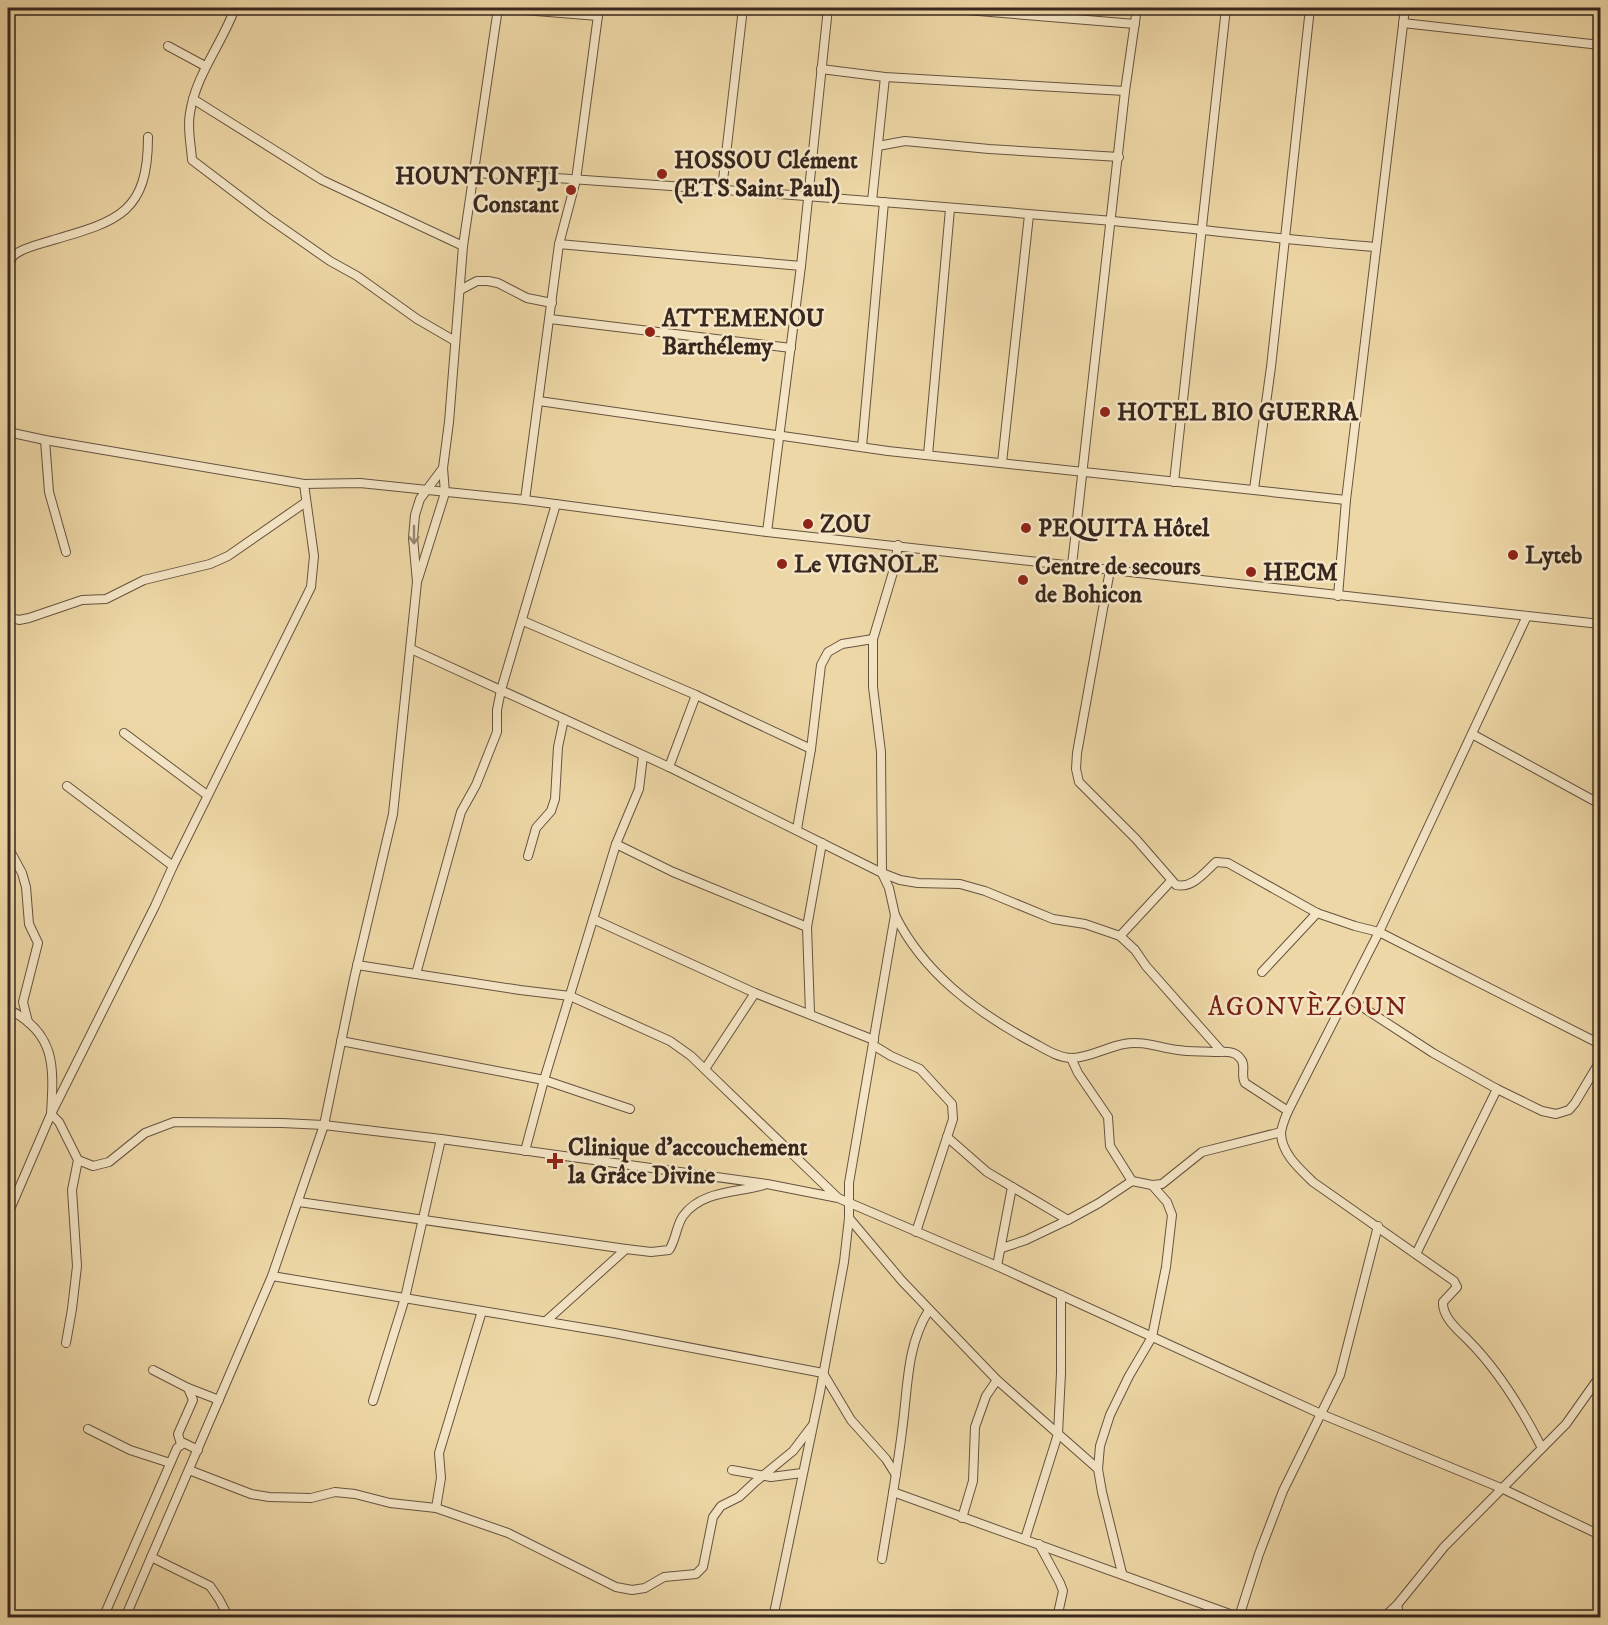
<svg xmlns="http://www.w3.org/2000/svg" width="1608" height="1625" viewBox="0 0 1608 1625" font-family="'IM FELL DW Pica',serif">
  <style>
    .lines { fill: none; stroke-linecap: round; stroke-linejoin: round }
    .minor-casing { stroke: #665340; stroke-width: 10 }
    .minor { stroke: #f4e5c5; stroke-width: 8 }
    .oneway { stroke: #968672 }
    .poi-dot { fill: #8f2418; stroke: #f4e5c5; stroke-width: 2 }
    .labels { text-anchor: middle; stroke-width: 5; stroke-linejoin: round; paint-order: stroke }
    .poi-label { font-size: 24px; font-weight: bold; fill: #38271e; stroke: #f4e5c5; text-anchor: start }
    .neighbourhood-label { font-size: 26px; letter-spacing: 1.5px; fill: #7a1f14; stroke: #f4e5c5 }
  </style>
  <rect width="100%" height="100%" fill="#eed7a6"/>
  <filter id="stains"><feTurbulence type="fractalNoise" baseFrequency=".00333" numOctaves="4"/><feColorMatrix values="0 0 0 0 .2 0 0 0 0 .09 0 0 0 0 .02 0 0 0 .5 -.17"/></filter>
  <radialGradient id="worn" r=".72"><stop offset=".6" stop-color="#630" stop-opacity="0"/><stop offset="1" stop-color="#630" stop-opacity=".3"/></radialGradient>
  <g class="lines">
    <defs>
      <g id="minor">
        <path d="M 235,8 C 222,44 196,74 190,113 C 187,128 191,144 192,160 L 267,217 L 330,261 L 357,276 L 417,319 L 455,341"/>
        <polyline points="942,8 1135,24"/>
        <polyline points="1403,23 1600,45"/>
        <polyline points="168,46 205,66"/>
        <polyline points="821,69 885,77 1125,91"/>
        <polyline points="193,99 322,180 463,246"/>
        <polyline points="878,146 905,141 989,149 1119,157"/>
        <path d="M 474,173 C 687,186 900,203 1113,221 C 1200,229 1287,240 1375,247"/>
        <polyline points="722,189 743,8"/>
        <polyline points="872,201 885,77"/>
        <polyline points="559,244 576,180 599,8"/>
        <polyline points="801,266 828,8"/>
        <path d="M 8,272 C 9,267 10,259 14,255 C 24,247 41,244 53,240 C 118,221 148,213 148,137"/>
        <polyline points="460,290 477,281 488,281 498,283 527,298 552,303"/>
        <polyline points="550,319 791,348"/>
        <polyline points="539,401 888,451 1346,500"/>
        <polyline points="8,432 45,440 304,484 360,483 525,500 767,532 1600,624"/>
        <polyline points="45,440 49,492 66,552"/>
        <polyline points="862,447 884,202"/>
        <polyline points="928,455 950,209"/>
        <polyline points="1002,463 1029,215"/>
        <polyline points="1174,482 1226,8"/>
        <polyline points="1254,489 1271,367 1310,8"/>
        <polyline points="525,500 559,244 801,266 767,532"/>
        <polyline points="1072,565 1125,91 1137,8"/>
        <path d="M 1110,570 L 1077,753 L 1076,769 L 1079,782 L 1136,839 L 1176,885 C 1192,889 1204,873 1216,862 L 1228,863 L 1317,913 L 1355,926 L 1379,932 L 1288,1111 C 1285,1118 1281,1127 1281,1134 C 1282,1154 1300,1169 1313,1182 L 1454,1281 L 1457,1287 L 1443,1302 C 1442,1317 1458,1330 1468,1340 C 1499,1371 1522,1409 1542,1448"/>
        <polyline points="418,579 445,493 443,468 449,422 463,246 498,8 598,16"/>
        <polyline points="1338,596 1346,500 1405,8"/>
        <polyline points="1527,616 1379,932 1600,1044"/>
        <polyline points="8,617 19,620 29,618 82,600 106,599 144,580 210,564 228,556 306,502"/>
        <polyline points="523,621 696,695 811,749"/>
        <polyline points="411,649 669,767 882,873 900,880 918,883 960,884 985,891 1053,919 1085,924 1120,936 1135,950 1146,966 1222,1052"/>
        <polyline points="124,733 207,795"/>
        <polyline points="1472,734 1600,804"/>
        <polyline points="669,767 696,695"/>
        <polyline points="67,786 173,866"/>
        <polyline points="797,829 811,749 821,665 828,652 842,644 873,639"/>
        <polyline points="616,844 673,872 807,927"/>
        <polyline points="8,847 22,873 26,887 29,924 38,943 23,1002 28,1022"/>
        <polyline points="528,856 536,828 551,811 555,799 558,747 564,719"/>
        <path d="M 895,915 C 923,972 975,1011 1030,1041 C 1042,1047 1057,1058 1072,1058 C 1089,1058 1107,1047 1124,1044 C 1142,1040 1161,1048 1178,1050 C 1190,1052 1203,1051 1215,1052 C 1224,1052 1234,1050 1240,1058 C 1247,1065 1240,1075 1245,1083 L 1288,1111"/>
        <polyline points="593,919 755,993 874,1040"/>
        <polyline points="1120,936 1171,881"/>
        <polyline points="357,965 520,990 570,996 670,1041 691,1056 837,1197"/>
        <polyline points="1262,972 1317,913"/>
        <polyline points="416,974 461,812 476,785 497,732 497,710 501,690 556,504"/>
        <polyline points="1347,997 1433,1053 1497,1089 1542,1111 1556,1114 1569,1110 1575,1103 1600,1061"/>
        <path d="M 8,1009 C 56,1033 54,1066 51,1114 L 59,1122 L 78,1160 L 72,1190 L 77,1266 L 72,1309 L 66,1343"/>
        <polyline points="810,1013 807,927 822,843"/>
        <polyline points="341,1041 544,1080 630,1109"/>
        <polyline points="873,1045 891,1056 920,1069 952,1104 953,1119 916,1232"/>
        <polyline points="1071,1058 1078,1073 1108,1117 1110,1146 1132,1181"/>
        <polyline points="705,1069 755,993"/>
        <polyline points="947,1137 987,1172 1068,1220"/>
        <polyline points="525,1151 544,1080 616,844 639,789 643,756"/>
        <polyline points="78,1160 93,1166 109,1162 145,1133 174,1122 282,1123 324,1125 441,1139 767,1184 838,1198 997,1266 1321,1414 1501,1488 1600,1535"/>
        <polyline points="299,1202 626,1249"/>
        <polyline points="8,1214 51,1114 155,906 173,866 311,587 314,556 304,484"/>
        <polyline points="849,1218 902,1281 997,1380 1098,1469"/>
        <polyline points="1002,1248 1026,1240 1068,1220 1099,1203 1132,1181 1152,1185 1162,1184 1202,1152 1281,1132"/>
        <polyline points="1416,1254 1497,1089"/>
        <polyline points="997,1266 1012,1187"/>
        <polyline points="272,1276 614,1333 823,1373 851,1420 886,1459 896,1475"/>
        <path d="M 546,1321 L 626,1249 L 651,1252 L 669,1250 C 676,1240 676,1226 683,1216 C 702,1190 737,1193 764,1185"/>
        <polyline points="153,1370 188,1388 193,1400 178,1434 181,1444"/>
        <polyline points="188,1388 219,1400"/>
        <polyline points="373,1401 405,1298 441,1139"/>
        <polyline points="88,1429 130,1450 170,1463"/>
        <polyline points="189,1470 251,1494 269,1497 311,1498 335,1492 355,1494 390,1503 436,1508 508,1533 616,1587 632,1590 645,1588 664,1577 696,1574 703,1567 713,1517 721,1506 739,1497 754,1483 793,1451 812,1426"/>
        <polyline points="732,1470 771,1477 802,1473"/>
        <polyline points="893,1492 1241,1618"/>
        <polyline points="436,1508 441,1478 439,1453 482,1311"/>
        <polyline points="962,1518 973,1481 975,1427 986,1396 997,1380"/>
        <polyline points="1025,1539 1058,1434 1061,1373 1061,1295"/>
        <polyline points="1039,1544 1060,1583 1063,1591 1057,1618"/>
        <polyline points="151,1557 210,1586 219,1599 229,1618"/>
        <path d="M 882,1559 C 889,1516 897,1473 902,1431 C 908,1389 906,1346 929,1310"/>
        <polyline points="1122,1573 1102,1492 1098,1469 1100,1446 1110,1415 1129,1376 1152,1337 1166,1267 1172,1215 1167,1202 1152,1185"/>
        <polyline points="1397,1605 1400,1618"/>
        <polyline points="8,1615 14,1618"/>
        <polyline points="1239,1617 1259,1554 1283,1491 1340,1375 1378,1226"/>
        <polyline points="103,1618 177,1448 184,1443 198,1450"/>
        <polyline points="125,1618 272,1276 324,1125 354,979 393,814 417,582 413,538 415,515 420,499 443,468"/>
        <polyline points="773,1618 820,1392 844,1262 849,1218 849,1183 895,915 889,888 882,873 881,752 873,687 873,639 894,569 898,545"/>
        <polyline points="1383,1618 1397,1605 1444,1547 1566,1424 1600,1376"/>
      </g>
    </defs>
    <use href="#minor" class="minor-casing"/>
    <use href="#minor" class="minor"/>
  </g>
  <defs><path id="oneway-shaft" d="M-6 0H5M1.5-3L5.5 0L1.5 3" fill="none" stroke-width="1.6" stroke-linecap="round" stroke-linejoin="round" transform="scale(1.5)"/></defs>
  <use class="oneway" href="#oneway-shaft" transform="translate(414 535) rotate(90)"/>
  <g class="poi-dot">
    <circle cx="662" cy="174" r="6"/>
    <circle cx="571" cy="190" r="6"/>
    <circle cx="650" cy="332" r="6"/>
    <circle cx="1105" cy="412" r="6"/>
    <circle cx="808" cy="524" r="6"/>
    <circle cx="1026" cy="528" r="6"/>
    <circle cx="1513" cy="555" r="6"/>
    <circle cx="782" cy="564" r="6"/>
    <circle cx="1251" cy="572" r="6"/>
    <circle cx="1023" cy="580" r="6"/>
    <path d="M552 1152h6v6h6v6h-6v6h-6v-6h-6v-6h6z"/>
  </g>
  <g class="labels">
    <g class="poi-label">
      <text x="674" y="168">HOSSOU Clément<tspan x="674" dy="28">(ETS Saint Paul)</tspan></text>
      <text x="559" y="184" text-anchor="end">HOUNTONFJI<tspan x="559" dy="28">Constant</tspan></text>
      <text x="662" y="326">ATTEMENOU<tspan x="662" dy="28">Barthélemy</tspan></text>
      <text x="1117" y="420">HOTEL BIO GUERRA</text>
      <text x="820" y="532">ZOU</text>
      <text x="1038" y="536">PEQUITA Hôtel</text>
      <text x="1525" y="563">Lyteb</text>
      <text x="794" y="572">Le VIGNOLE</text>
      <text x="1035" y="574">Centre de secours<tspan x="1035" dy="28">de Bohicon</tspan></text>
      <text x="1263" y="580">HECM</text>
      <text x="568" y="1155">Clinique d’accouchement<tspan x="568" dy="28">la Grâce Divine</tspan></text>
    </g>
    <g class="neighbourhood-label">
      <text x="1308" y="1015">AGONVÈZOUN</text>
    </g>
  </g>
  <rect width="1608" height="1625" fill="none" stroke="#eed7a6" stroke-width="30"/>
  <rect x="9" y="9" width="1590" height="1607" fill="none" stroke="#38271e" stroke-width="3"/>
  <rect x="15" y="15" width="1578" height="1595" fill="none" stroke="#38271e" stroke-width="1.5"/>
  <rect width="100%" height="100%" filter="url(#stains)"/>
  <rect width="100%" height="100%" fill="url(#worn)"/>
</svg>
